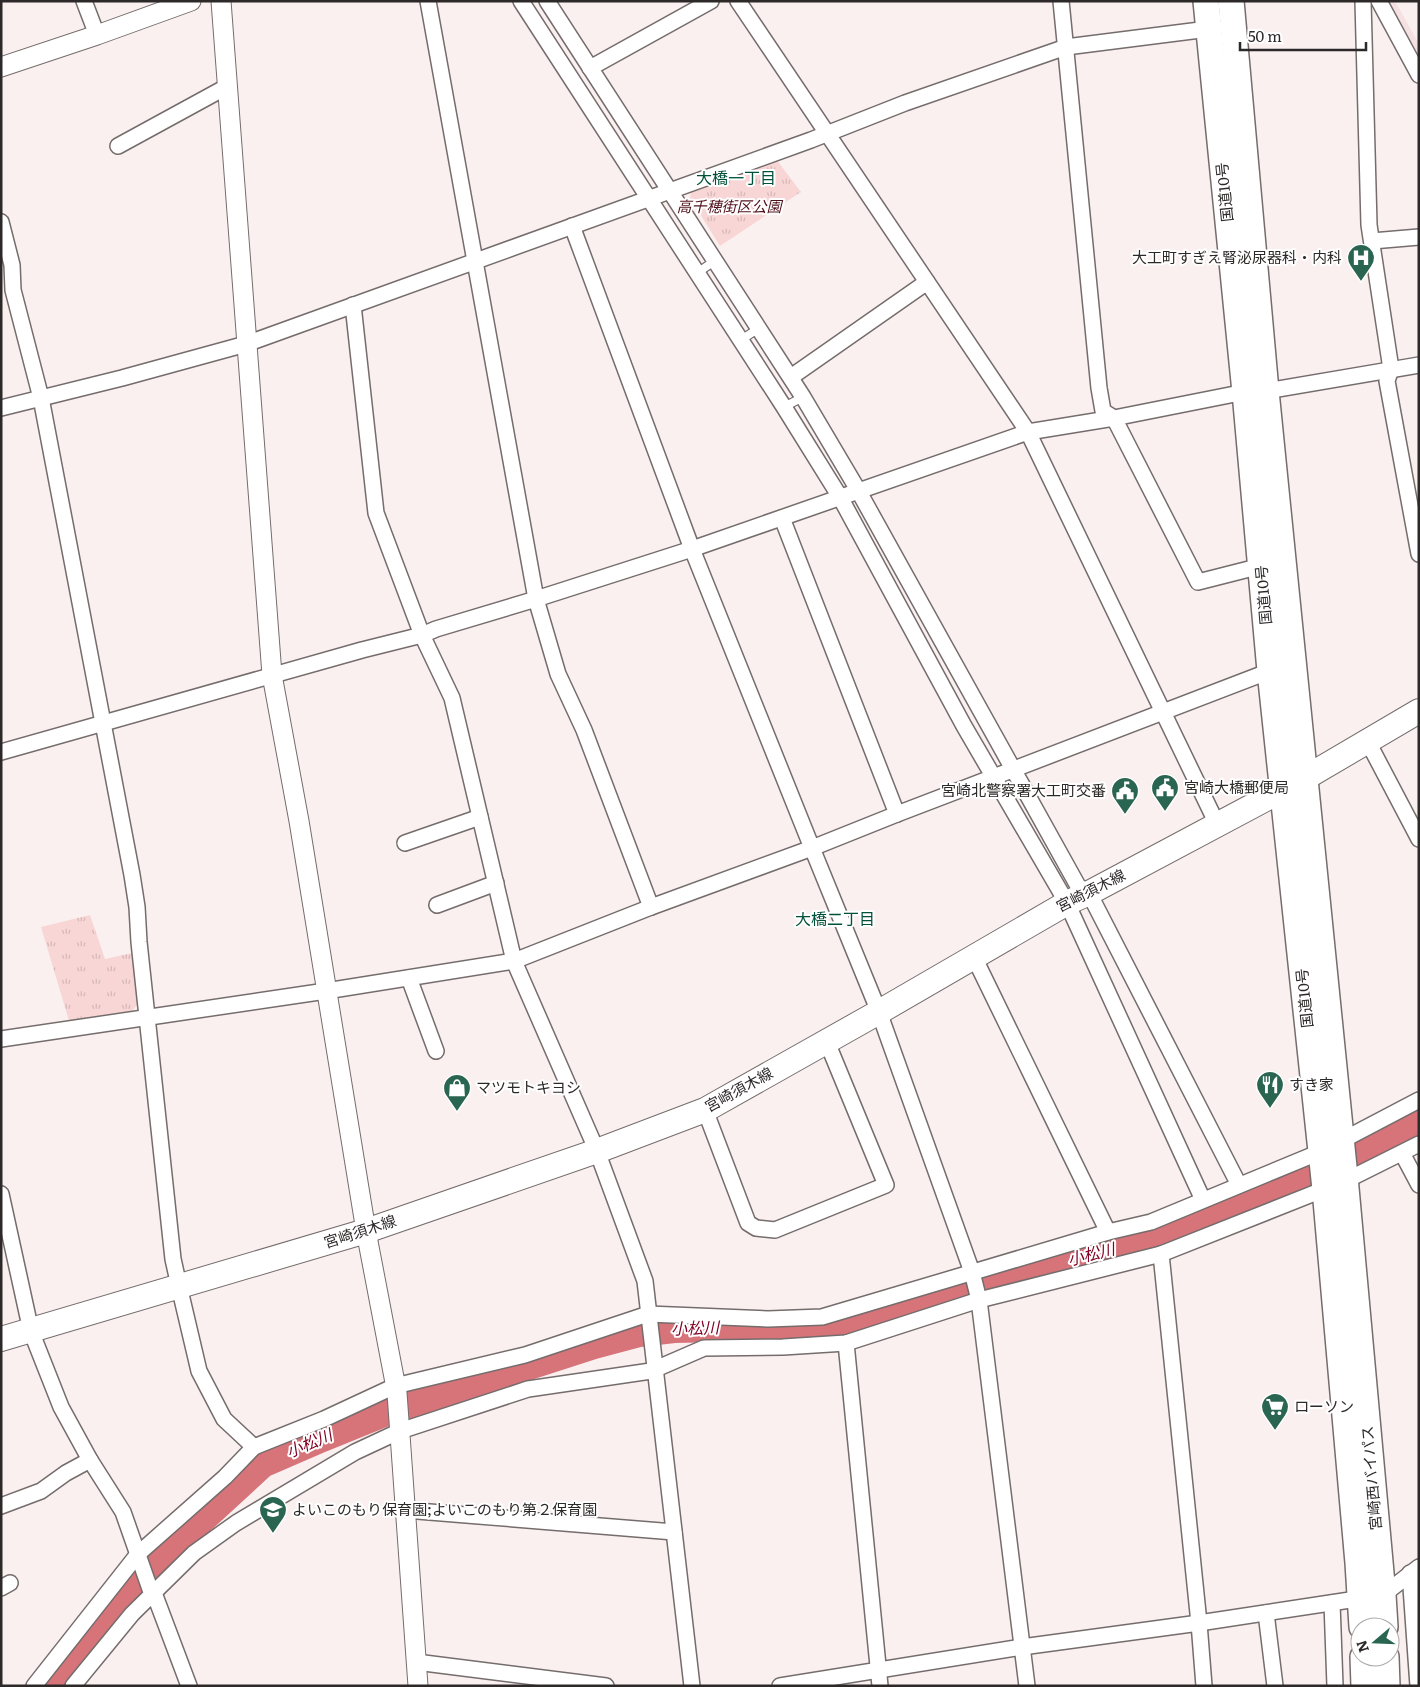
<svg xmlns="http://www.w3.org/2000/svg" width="1420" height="1687" viewBox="0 0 1420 1687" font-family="Literata,'Noto Sans JP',serif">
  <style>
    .built { fill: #f5e1e1 }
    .park { fill: url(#park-tufts) }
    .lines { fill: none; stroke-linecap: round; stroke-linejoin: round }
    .river { stroke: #d6747a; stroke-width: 30 }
    .service-casing { stroke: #756c6c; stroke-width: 10 }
    .minor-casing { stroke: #756c6c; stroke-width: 18 }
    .tertiary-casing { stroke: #756c6c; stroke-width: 21 }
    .primary-casing { stroke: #756c6c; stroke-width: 26 }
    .trunk-casing { stroke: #756c6c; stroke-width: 28 }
    .service { stroke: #fff; stroke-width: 8 }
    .minor { stroke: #fff; stroke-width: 15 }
    .tertiary { stroke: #fff; stroke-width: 19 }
    .primary { stroke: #fff; stroke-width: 24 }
    .trunk { stroke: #fff; stroke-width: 25 }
    .labels { text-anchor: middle; stroke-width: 4; stroke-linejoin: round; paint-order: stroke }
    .street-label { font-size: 15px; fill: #2d2929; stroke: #fff }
    .park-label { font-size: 15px; font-style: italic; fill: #4f101a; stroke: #fff }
    .poi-label { font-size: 15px; fill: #2d2929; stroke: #fff; text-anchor: start }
    .neighbourhood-label { font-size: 16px; fill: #00513a; stroke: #fff }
    .water-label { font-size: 16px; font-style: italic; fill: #810024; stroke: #fff }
  </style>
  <defs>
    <pattern id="park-tufts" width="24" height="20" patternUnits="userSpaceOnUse" patternTransform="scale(1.25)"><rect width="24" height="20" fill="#f8d6d6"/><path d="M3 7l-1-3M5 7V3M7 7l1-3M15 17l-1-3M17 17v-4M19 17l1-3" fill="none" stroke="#d5b8b8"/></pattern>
  </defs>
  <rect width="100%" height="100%" fill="#faf0f0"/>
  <polygon class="built" points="1389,1 1395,1 1419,44 1419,56"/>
  <g class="park">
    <polygon points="776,159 801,192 720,246 690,198 691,191"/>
    <polygon points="90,915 105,959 132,953 138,1004 132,1011 69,1021 41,927"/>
  </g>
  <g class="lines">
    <polyline class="river" points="55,1686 92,1642 118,1606 187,1532 262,1463 322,1437 386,1411 594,1344 639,1332 674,1328 822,1325 889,1311 1054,1263 1108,1252 1143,1241 1278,1188 1376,1144 1419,1120"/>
    <defs>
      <g id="service">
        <polyline points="697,273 716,260"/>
        <polyline points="741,340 759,328"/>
        <polyline points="784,407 803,397"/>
      </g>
      <g id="minor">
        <polyline points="84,1 97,35"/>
        <polyline points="428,1 536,599 558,674 584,730 651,907"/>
        <polyline points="521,1 784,407 840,497 964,726 1067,903 1203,1200"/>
        <polyline points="547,1 803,397 858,490 1078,886 1089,893 1239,1185"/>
        <polyline points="738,1 1028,432 1217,824"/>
        <polyline points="1061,1 1099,388 1103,411 1114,418 1198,582 1261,566"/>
        <polyline points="1363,1 1369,225 1391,369 1387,381 1419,554"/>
        <polyline points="1379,1 1419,75"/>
        <polyline points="590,68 711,1"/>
        <polyline points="118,146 228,86"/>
        <polyline points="1,222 12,265 13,290 41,398 132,875 137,907 139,942 173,1259 179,1286 199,1371 224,1419 254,1447 324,1419 395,1386 525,1355 648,1314 768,1319 822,1317 1108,1232 1151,1222 1320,1152 1419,1100"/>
        <polyline points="572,226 692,549 812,848 879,1012 972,1272 979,1300 1027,1686"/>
        <polyline points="1372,241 1419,237"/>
        <polyline points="353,305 376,513 422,635 452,698 514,961 597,1151 645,1281 692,1686"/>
        <polyline points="791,377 927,282"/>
        <polyline points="1,408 122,378 246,344 811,140 905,103 1066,47 1216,28"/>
        <polyline points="782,518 897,814"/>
        <polyline points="1368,742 1419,839"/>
        <polyline points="1,752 362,650 422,635 436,629 536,599 692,549 1028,432 1114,418 1245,392 1266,391 1419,365"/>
        <polyline points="405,843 480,817"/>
        <polyline points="437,905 496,883"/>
        <polyline points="974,957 1108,1232"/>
        <polyline points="409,978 436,1051"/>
        <polyline points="1,1039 326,991 514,961 651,907 812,848 897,814 1270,671"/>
        <polyline points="705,1110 748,1223 756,1228 775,1230 886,1185 827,1042"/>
        <polyline points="1402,1153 1419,1185"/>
        <polyline points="1,1194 31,1331 61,1407 90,1460 123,1512 150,1589 154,1593 189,1686"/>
        <polyline points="1161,1254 1199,1623 1204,1686"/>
        <polyline points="846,1343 880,1686"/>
        <polyline points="1,1506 41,1491 66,1473 90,1460"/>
        <polyline points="405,1510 674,1532"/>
        <polyline points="1410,1573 1418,1686"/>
        <polyline points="1,1588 10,1583"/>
        <polyline points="1332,1603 1335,1686"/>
        <polyline points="1266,1613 1275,1686"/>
        <polyline points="416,1662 606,1686"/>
        <polyline points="34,1686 138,1554 225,1477 254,1447"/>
        <polyline points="73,1686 132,1614 194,1553 236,1523 355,1452 400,1431 528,1389 651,1371 704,1348 783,1347 846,1343 979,1300 1161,1254 1345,1181 1419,1144"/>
        <polyline points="780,1686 1022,1647 1199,1623 1383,1595 1419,1567"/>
      </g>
      <g id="tertiary">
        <polyline points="221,1 272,675 299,821 366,1231 397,1393 418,1686"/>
        <polyline points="1,67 97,35 191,1"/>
      </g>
      <polyline id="primary" points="1,1339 366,1231 597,1151 705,1110 879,1012 1067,903 1089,893 1305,778 1419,711"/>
      <g id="trunk">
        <polyline points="1206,1 1245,392 1270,671 1325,1189 1358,1563 1362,1627"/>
        <polyline points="1231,1 1266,391 1345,1177 1383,1595 1385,1627"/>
        <polyline points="1363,1657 1364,1686"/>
        <polyline points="1386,1657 1387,1686"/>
      </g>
    </defs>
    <use href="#service" class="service-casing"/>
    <use href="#minor" class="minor-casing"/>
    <use href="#tertiary" class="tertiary-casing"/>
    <use href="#primary" class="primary-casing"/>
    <use href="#trunk" class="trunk-casing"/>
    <use href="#service" class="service"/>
    <use href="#minor" class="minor"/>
    <use href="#tertiary" class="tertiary"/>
    <use href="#primary" class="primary"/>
    <use href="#trunk" class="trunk"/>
  </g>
  <defs>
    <symbol id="hospital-pin" viewBox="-11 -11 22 30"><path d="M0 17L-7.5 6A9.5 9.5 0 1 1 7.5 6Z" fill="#296550" stroke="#fff"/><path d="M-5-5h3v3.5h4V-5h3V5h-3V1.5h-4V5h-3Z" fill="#fff"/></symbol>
    <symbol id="civic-pin" viewBox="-11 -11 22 30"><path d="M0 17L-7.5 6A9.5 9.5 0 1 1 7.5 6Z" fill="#296550" stroke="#fff"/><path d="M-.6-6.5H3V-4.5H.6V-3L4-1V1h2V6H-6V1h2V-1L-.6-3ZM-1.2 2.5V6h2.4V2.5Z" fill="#fff"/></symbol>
    <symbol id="restaurant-pin" viewBox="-11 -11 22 30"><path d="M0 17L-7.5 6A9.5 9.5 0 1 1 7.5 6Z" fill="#296550" stroke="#fff"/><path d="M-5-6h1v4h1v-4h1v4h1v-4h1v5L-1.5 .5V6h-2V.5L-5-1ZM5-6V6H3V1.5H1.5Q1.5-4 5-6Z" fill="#fff"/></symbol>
    <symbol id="shop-pin" viewBox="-11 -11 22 30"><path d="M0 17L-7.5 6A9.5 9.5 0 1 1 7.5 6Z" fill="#296550" stroke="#fff"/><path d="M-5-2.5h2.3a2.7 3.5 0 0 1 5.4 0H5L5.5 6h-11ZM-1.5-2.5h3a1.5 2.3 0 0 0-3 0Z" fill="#fff"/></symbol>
    <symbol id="supermarket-pin" viewBox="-11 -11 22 30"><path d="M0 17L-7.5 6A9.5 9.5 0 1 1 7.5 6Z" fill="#296550" stroke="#fff"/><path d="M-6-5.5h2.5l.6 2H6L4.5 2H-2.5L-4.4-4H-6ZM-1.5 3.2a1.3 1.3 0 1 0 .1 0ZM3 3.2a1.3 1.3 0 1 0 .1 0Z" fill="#fff"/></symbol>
    <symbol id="school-pin" viewBox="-11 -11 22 30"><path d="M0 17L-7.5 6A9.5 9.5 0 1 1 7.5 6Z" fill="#296550" stroke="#fff"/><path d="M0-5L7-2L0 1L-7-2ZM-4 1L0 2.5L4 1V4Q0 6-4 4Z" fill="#fff"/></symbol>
  </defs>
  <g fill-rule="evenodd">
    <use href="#hospital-pin" x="1345" y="242" width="32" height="43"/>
    <use href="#civic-pin" x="1149" y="772" width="32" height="43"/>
    <use href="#civic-pin" x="1109" y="775" width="32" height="43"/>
    <use href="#restaurant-pin" x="1254" y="1069" width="32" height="43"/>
    <use href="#shop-pin" x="441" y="1072" width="32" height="43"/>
    <use href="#supermarket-pin" x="1259" y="1391" width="32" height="43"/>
    <use href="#school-pin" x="257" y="1494" width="32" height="43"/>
  </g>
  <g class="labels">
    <g class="street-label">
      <text transform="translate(1225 192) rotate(-96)" y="5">国道10号</text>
      <text transform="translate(1264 595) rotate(-95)" y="5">国道10号</text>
      <text transform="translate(1091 891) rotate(-27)" y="5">宮崎須木線</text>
      <text transform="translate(1305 998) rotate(-96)" y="5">国道10号</text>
      <text transform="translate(739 1090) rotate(-29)" y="5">宮崎須木線</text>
      <text transform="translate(360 1232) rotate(-18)" y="5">宮崎須木線</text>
      <text transform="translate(1372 1478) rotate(-95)" y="5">宮崎西バイパス</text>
    </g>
    <g class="park-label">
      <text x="729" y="212">高千穂街区公園</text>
    </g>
    <g class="poi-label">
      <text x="1342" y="263" text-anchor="end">大工町すぎえ腎泌尿器科・内科</text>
      <text x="1184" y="793">宮崎大橋郵便局</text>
      <text x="1106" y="796" text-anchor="end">宮崎北警察署大工町交番</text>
      <text x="1289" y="1090">すき家</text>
      <text x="476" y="1093">マツモトキヨシ</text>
      <text x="1294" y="1412">ローソン</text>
      <text x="292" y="1515">よいこのもり保育園;よいこのもり第２保育園</text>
    </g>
    <g class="neighbourhood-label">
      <text x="736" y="184">大橋一丁目</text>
      <text x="835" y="925">大橋二丁目</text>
    </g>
    <g class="water-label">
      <text transform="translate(1091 1254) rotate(-14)" y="6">小松川</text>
      <text transform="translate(695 1328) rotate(-2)" y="6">小松川</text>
      <text transform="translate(309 1443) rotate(-23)" y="6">小松川</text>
    </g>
  </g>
  <rect width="1420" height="1687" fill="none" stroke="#2d2929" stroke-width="5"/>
  <g transform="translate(1375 1642) rotate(251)"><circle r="24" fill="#ffffff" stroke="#aba9a9"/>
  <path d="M0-4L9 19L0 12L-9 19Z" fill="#296550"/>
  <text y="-8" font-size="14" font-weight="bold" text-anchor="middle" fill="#2d2929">N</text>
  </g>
  <path d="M1240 42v8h126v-8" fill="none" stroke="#2d2929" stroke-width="2.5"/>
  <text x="1248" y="42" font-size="15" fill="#2d2929" stroke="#ffffff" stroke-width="4" paint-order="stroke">50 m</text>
</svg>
